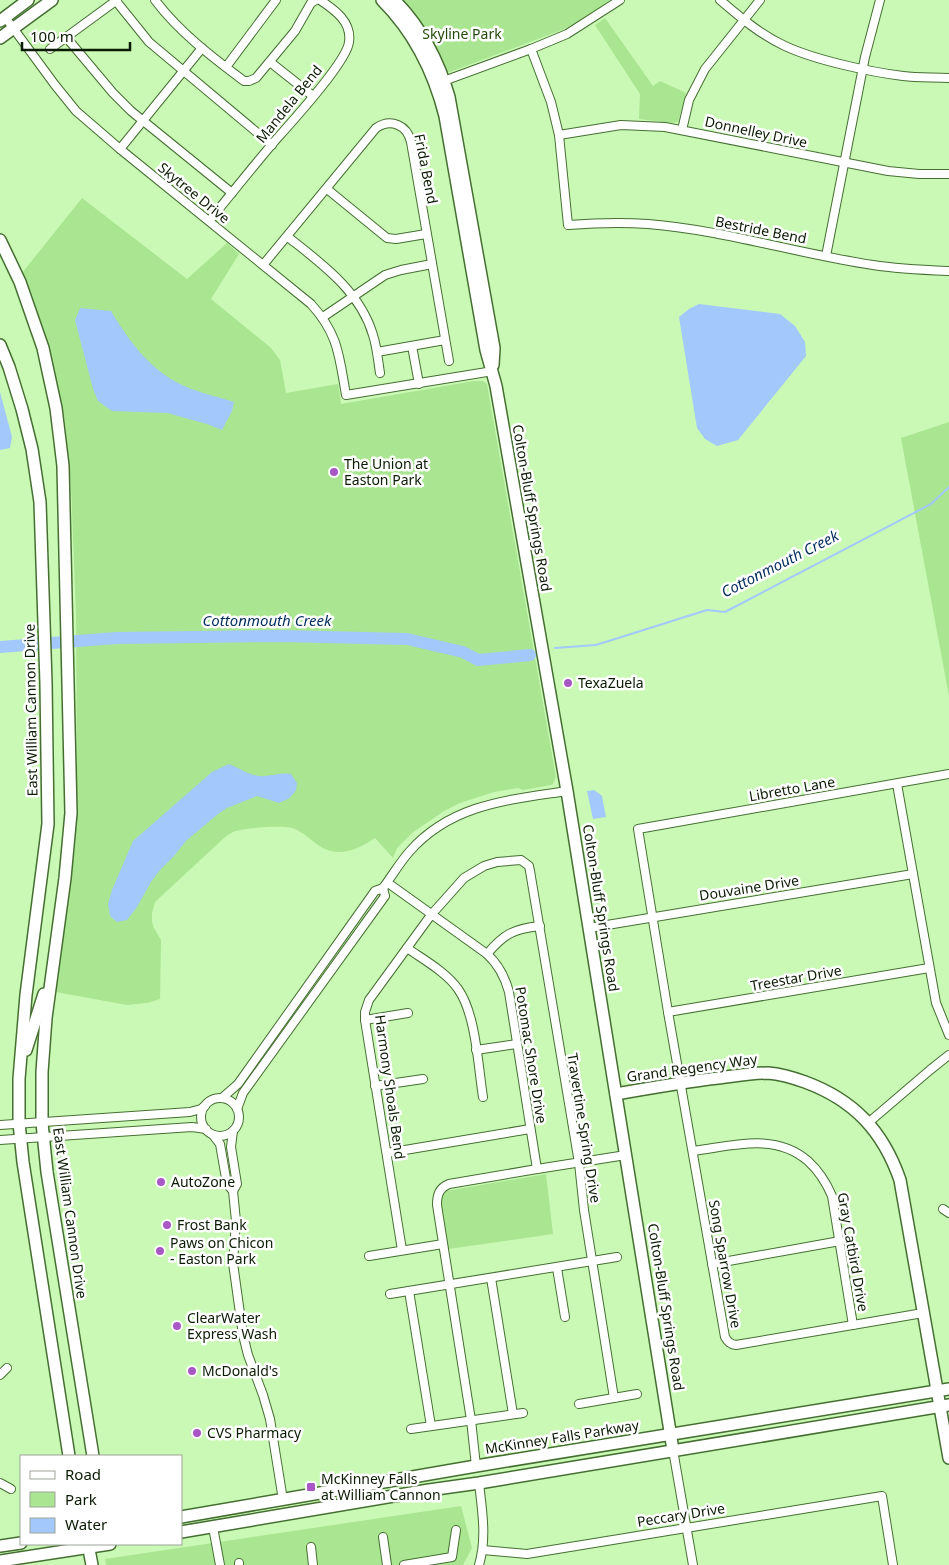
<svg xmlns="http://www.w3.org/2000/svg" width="949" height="1565" viewBox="0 0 949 1565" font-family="'Noto Sans',sans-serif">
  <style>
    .green { fill: #aae591 }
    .water { fill: #a3c8fb }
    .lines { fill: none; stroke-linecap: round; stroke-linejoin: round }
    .stream { stroke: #a3c8fb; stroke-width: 2 }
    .river { stroke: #a3c8fb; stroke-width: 12 }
    .street-casing { stroke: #456f31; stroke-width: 10 }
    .secondary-casing { stroke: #456f31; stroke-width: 14 }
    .street { stroke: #fff; stroke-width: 8 }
    .secondary { stroke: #fff; stroke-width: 11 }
    .poi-dot { fill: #a956c6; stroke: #fff; stroke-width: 2 }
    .labels { text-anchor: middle; stroke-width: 5; stroke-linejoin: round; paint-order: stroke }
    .park-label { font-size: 14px; fill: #234a0b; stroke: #fff }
    .street-label { font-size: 14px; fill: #0a1b03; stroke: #fff }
    .poi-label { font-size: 14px; fill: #0a1b03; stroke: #fff; text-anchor: start }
    .water-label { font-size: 15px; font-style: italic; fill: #042d5f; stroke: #fff }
  </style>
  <rect width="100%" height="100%" fill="#c9f9b5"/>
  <g class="green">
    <polygon points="397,0 610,0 584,18 562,30 447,73 445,72"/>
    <polygon points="605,18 653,86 660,81 686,93 678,122 672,123 639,119 640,94 595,25"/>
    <path d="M 82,198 L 187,279 L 227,243 L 239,254 L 211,299 L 271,348 L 280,360 L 286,393 L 338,384 L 341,404 L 474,381 L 483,381 L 487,384 L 556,777 L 553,784 L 551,785 L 523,790 L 518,788 L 494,792 L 460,803 L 444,811 L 412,833 L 397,848 L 393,858 L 375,838 C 359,849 340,858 321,847 C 312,841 304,833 295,829 C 284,824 244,828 233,832 C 229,834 226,836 223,839 L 155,902 L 152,913 L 152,922 L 154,928 L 161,940 L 160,999 L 147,1003 L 127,1005 L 56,992 L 75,847 L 77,797 L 76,616 L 71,486 L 65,421 L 54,368 L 38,315 L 22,273 Z"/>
    <polygon points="949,422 949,696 901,438"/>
    <polygon points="546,1174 553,1234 448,1249 441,1201 443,1194 446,1191"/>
    <polygon points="461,1506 472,1548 463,1565 106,1565 105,1559"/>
  </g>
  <g class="water">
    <polygon points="699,304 780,314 795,326 805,342 806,356 738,440 717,446 705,439 697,428 679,317 689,309"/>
    <path d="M 80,308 L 111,311 C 131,344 152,373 189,388 C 204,394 219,397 234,402 L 232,411 L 222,430 L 207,424 L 167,413 L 112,411 L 98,401 L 93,389 L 75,320 Z"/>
    <polygon points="0,392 12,437 10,448 0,450"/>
    <path d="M 229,764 C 239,768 249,775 259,776 C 270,777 279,772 291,774 L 297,783 L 296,790 L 290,798 L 279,803 L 257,796 L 227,808 L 218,814 L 186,841 L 174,856 L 160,870 L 151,882 L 137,907 L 127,920 L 117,922 L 110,916 L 108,904 L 112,890 L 133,841 L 212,772 Z"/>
    <polygon points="594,790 602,796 606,817 593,819 587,791"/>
  </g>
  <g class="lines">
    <polyline class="stream" points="555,648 596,645 707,610 725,612 931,504 949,487"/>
    <polyline class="river" points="0,647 116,638 281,636 407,639 463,652 478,660 530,655"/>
    <defs>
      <g id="street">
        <path d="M 155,0 C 179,32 212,57 244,81 L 249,81 L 256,78 L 295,31 L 311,3 L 316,0"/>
        <path d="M 720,0 C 741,18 761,35 785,46 C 815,60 870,72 903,76 C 918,78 934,77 949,78"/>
        <polyline points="116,1 149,42 272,145"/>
        <path d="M 5,17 L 55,85 L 76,111 L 120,149 L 311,304 C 339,335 339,356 346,395 L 493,371"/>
        <polyline points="66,37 113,93 131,111 232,193"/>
        <polyline points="50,49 117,0"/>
        <path d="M 531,49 L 551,102 L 559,135 L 568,225 C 594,223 621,222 648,224 C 724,230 798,254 873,265 C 898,269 924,270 949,271"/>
        <polyline points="270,62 313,96"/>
        <polyline points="226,67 276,0"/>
        <polyline points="441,82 531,49 567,34 620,0"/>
        <polyline points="682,130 689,100 705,69 760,0"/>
        <polyline points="559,135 621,125 665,127 888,171 919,174 949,174"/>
        <polyline points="120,149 202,48"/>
        <polyline points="327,189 387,238 396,239 426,234"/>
        <path d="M 210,220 C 231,194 252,168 273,143 C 289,125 347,62 349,42 C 352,22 335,10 320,0"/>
        <path d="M 288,237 C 322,264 360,291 373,335 C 377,347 378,361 380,373"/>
        <polyline points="826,256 865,57 880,0"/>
        <path d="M 263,265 L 376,128 C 391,118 407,125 411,142 L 449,361"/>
        <polyline points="323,317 385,275 401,270 432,264"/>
        <polyline points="412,346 419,384"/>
        <polyline points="377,352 445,340"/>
        <polyline points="897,784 936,1003 949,1035"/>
        <path d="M 388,883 L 487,954 C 499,965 505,977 509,992 L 537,1169"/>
        <polyline points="589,928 913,874"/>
        <path d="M 407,948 C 424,960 446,972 458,989 C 476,1014 478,1066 483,1097"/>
        <path d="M 487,954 C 504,934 513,929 540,926"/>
        <polyline points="668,1012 929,968"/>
        <polyline points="365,1020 408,1013"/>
        <polyline points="476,1050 517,1044"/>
        <polyline points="375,1086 423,1079"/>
        <path d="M 222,1098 L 238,1084 L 375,891 L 383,888 C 392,876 400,862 410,851 C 452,804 508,800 567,791"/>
        <circle cx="220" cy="1117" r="19"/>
        <polyline points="237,1109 243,1093 385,896 383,888"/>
        <polyline points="868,1123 930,1070 949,1055"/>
        <polyline points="0,1125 190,1112 201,1109 205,1106"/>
        <polyline points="213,1135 220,1144 227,1184 233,1191 236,1221 233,1263 243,1335 248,1355 263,1395 270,1419 283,1500"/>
        <polyline points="0,1140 192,1127 206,1129"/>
        <path d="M 693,1151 C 732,1146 775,1132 808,1161 C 819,1171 826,1182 832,1196 L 853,1325"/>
        <polyline points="387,1153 530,1129"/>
        <polyline points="233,1191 237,1184 231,1147 233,1131"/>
        <polyline points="943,1209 949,1213"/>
        <polyline points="402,1250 365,1020 365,1012 369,1000 431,915 464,878 484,866 497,862 521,860 529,866 530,871 579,1163 584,1210 614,1398"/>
        <polyline points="369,1256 443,1244"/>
        <polyline points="712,1264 840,1241"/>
        <polyline points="557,1268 565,1317"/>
        <polyline points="491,1278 513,1414"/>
        <polyline points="409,1291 431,1426"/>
        <polyline points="390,1294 617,1257"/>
        <path d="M 923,1313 L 736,1345 C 730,1344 728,1342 725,1337 L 668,1012 L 638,829 L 949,774"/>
        <polyline points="0,1375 7,1368"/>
        <polyline points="579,1404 637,1394"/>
        <polyline points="411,1429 523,1413"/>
        <polyline points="673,1450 693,1565"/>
        <path d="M 476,1466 L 471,1420 L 437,1205 C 437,1195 439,1188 449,1184 L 537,1169 L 626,1155"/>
        <polyline points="0,1483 11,1489"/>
        <polyline points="213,1527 220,1565"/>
        <polyline points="383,1537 387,1565"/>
        <polyline points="311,1547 313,1565"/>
        <polyline points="483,1550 527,1554 882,1496 893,1565"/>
        <polyline points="239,1563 239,1565"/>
        <polyline points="404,1565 452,1557 456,1530"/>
        <path d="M 479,1565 C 487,1538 482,1510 479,1483"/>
      </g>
      <g id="secondary">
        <path d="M 382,0 C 415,33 434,72 445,116 L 486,350 L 496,386 L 567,791 L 673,1450"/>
        <path d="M 394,0 C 420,25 439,62 449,97 L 494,348 L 493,365"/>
        <polyline points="0,21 28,0"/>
        <polyline points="0,38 52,0"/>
        <polyline points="0,240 20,282 43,348 56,408 63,466 71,813 65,878 46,1018 42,1072 42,1123 47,1172 93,1456"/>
        <polyline points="0,345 9,367 22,409 32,449 40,502 46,683 48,824 26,995 19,1079 19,1123 23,1162 69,1456"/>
        <polyline points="26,1050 44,994"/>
        <path d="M 616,1094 C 650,1088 684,1082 718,1078 C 735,1076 751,1073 768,1073 C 780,1074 794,1078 805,1082 C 854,1100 883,1131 900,1180 L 949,1458"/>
        <polyline points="181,1517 476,1466 949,1389"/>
        <polyline points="181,1532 429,1490 479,1483 949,1405"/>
        <polyline points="88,1544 92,1565"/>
        <polyline points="0,1546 21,1543"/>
        <polyline points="0,1561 110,1544"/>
      </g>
    </defs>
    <use href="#street" class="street-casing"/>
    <use href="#secondary" class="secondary-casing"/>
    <use href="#street" class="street"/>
    <use href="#secondary" class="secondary"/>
  </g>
  <g class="poi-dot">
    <circle cx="334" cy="472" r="5"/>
    <circle cx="568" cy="683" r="5"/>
    <circle cx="161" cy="1182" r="5"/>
    <circle cx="167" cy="1225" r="5"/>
    <circle cx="160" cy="1251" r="5"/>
    <circle cx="177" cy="1326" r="5"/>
    <circle cx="192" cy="1371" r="5"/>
    <circle cx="197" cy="1433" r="5"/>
    <rect x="306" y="1482" width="10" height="10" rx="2.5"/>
  </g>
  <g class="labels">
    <g class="park-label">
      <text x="462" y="39">Skyline Park</text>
    </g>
    <g class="street-label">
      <text transform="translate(289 104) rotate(-51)" y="5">Mandela Bend</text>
      <text transform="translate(756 132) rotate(12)" y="5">Donnelley Drive</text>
      <text transform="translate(426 169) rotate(79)" y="5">Frida Bend</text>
      <text transform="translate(194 193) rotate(39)" y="5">Skytree Drive</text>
      <text transform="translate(761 230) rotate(11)" y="5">Bestride Bend</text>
      <text transform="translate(532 508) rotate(80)" y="5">Colton-Bluff Springs Road</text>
      <text transform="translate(31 710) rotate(-91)" y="5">East William Cannon Drive</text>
      <text transform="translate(792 789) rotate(-10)" y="5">Libretto Lane</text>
      <text transform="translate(749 888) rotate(-9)" y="5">Douvaine Drive</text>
      <text transform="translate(601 908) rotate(81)" y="5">Colton-Bluff Springs Road</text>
      <text transform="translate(796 978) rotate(-10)" y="5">Treestar Drive</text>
      <text transform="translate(531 1055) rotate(81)" y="5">Potomac Shore Drive</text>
      <text transform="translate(692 1068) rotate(-8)" y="5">Grand Regency Way</text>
      <text transform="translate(390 1087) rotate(82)" y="5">Harmony Shoals Bend</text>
      <text transform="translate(584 1128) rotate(81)" y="5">Travertine Spring Drive</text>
      <text transform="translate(70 1213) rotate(82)" y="5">East William Cannon Drive</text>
      <text transform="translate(853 1252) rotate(80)" y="5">Gray Catbird Drive</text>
      <text transform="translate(725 1264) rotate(80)" y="5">Song Sparrow Drive</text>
      <text transform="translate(666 1307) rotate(81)" y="5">Colton-Bluff Springs Road</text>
      <text transform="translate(562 1437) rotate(-9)" y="5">McKinney Falls Parkway</text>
      <text transform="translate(681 1515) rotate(-9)" y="5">Peccary Drive</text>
    </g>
    <g class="poi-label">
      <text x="344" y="469">The Union at<tspan x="344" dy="16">Easton Park</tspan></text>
      <text x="578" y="688">TexaZuela</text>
      <text x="171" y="1187">AutoZone</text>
      <text x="177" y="1230">Frost Bank</text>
      <text x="170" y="1248">Paws on Chicon<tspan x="170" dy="16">- Easton Park</tspan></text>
      <text x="187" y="1323">ClearWater<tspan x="187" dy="16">Express Wash</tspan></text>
      <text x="202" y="1376">McDonald's</text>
      <text x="207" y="1438">CVS Pharmacy</text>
      <text x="321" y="1484">McKinney Falls<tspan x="321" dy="16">at William Cannon</tspan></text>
    </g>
    <g class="water-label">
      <text transform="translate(780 564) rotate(-27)" y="5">Cottonmouth Creek</text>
      <text x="267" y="626">Cottonmouth Creek</text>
    </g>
  </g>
  <rect x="20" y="1455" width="162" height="90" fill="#ffffff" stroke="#9da49a"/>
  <rect x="30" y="1471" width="25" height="8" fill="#ffffff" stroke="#9da49a"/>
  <text x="65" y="1480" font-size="15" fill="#0a1b03">Road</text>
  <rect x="30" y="1492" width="25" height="15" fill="#aae591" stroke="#9da49a"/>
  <text x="65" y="1505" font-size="15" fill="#0a1b03">Park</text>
  <rect x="30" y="1518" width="25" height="15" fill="#a3c8fb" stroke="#9da49a"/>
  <text x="65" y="1530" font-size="15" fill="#0a1b03">Water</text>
  <path d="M22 42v8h108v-8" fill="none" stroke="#0a1b03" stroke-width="2.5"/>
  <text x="30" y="42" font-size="15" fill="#0a1b03" stroke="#ffffff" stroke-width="4" paint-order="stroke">100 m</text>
</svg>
